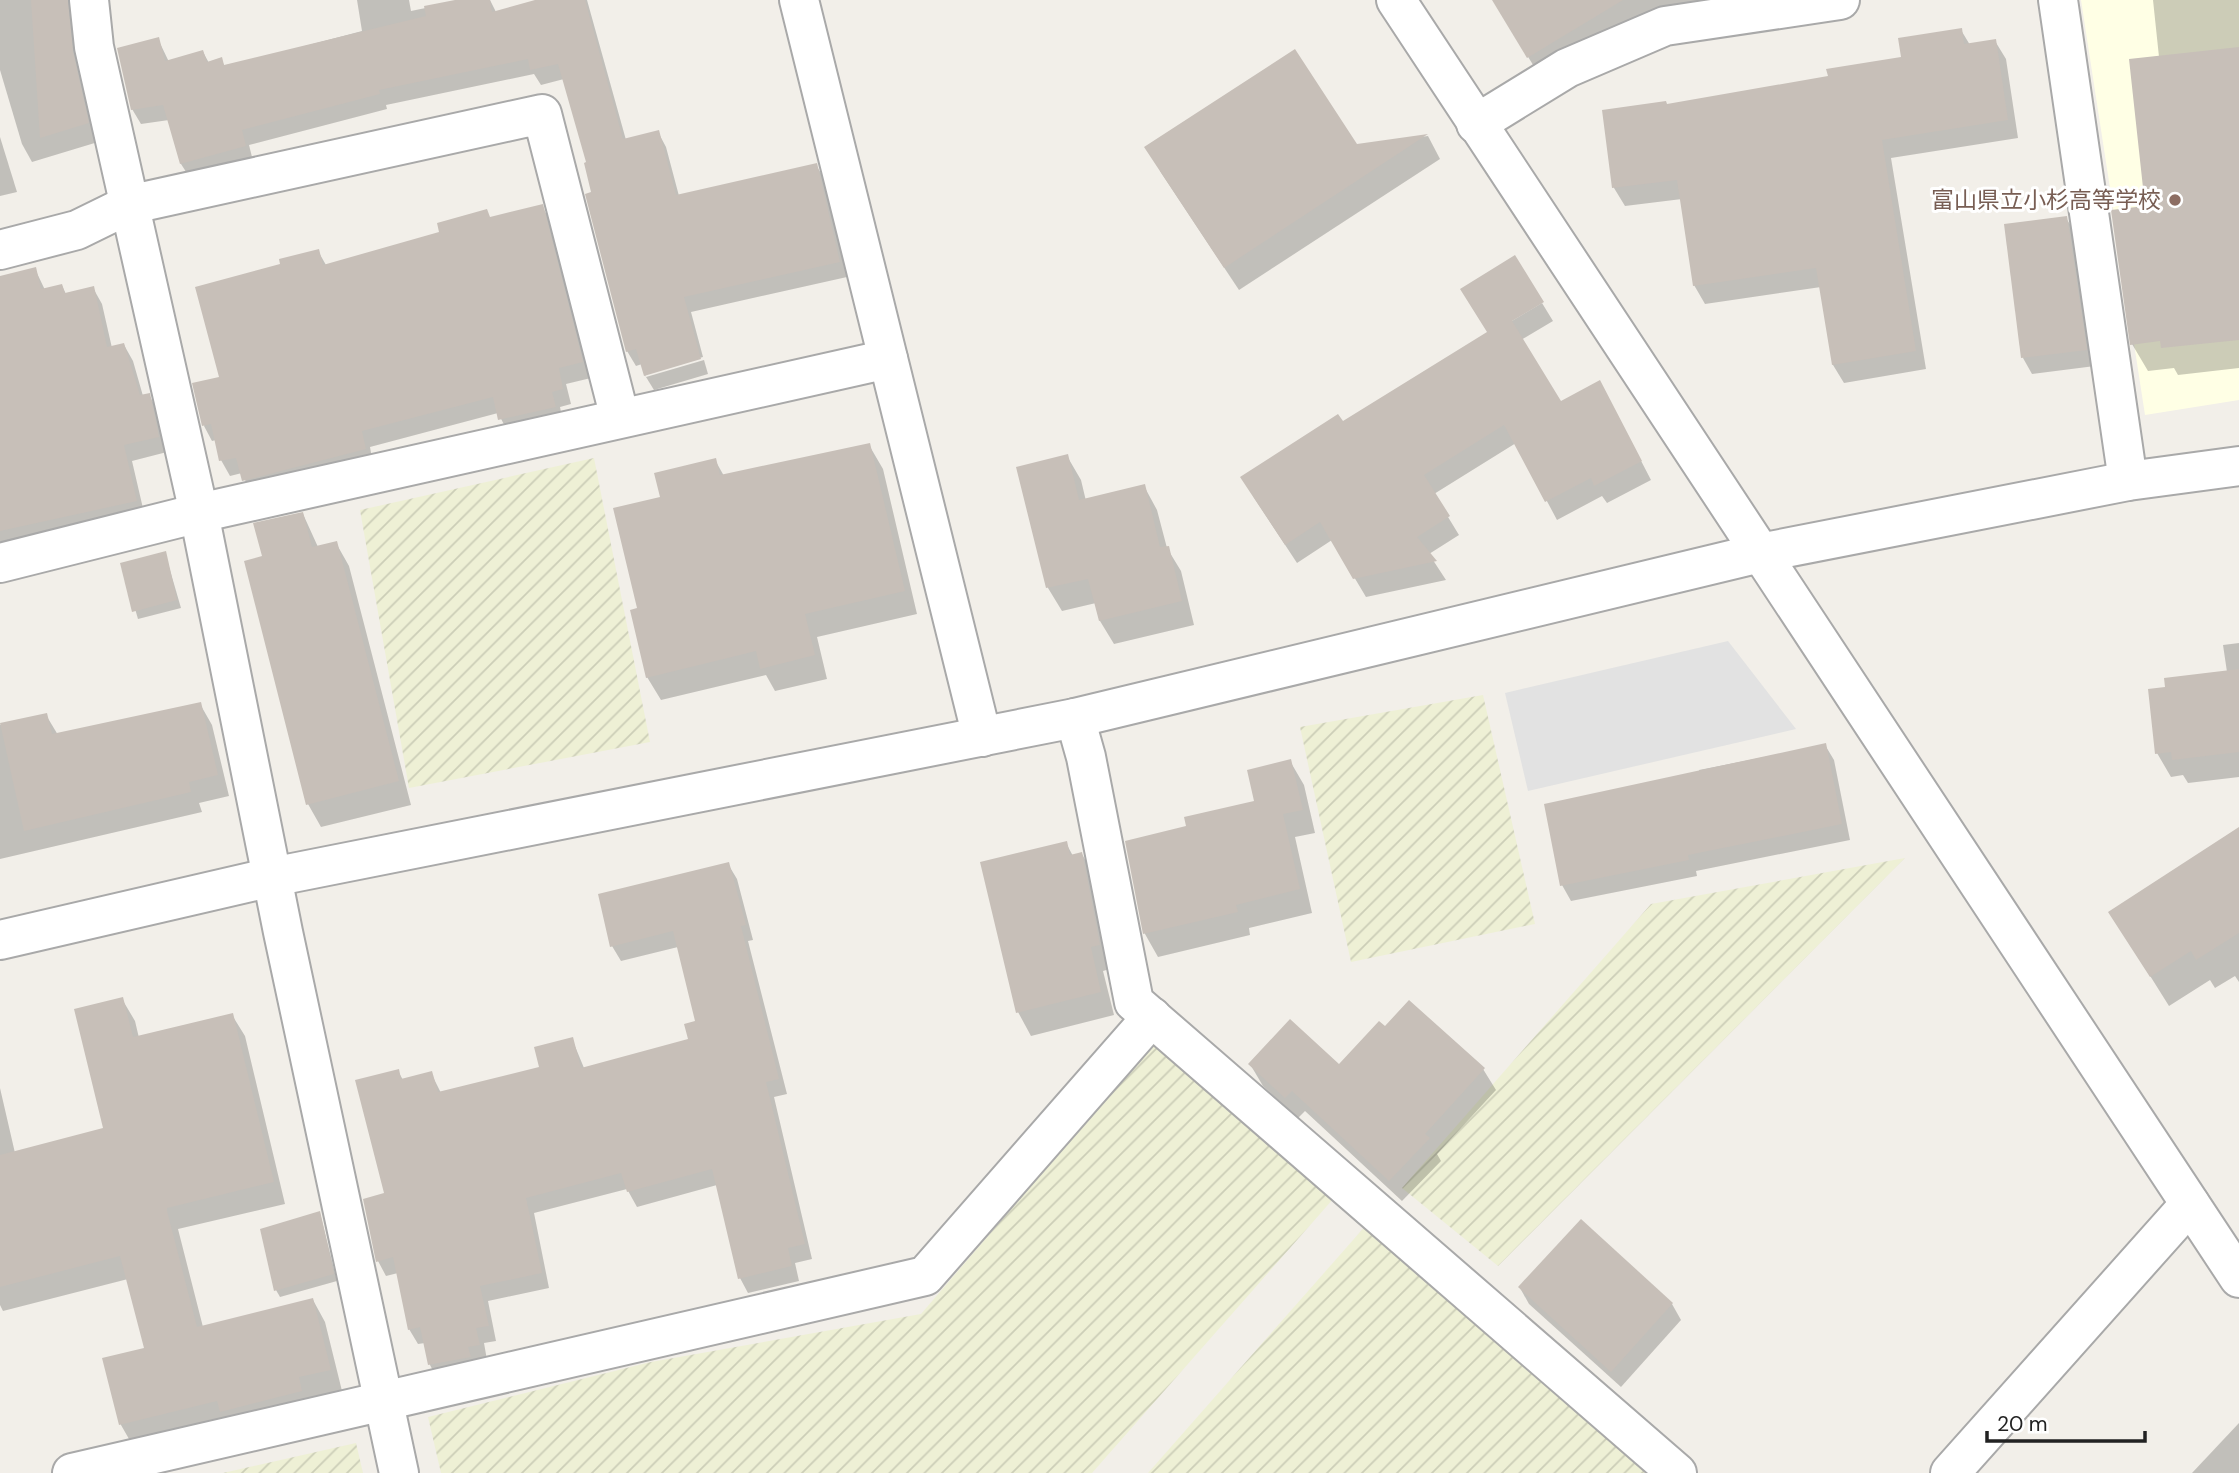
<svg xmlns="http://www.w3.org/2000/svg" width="2239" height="1473" viewBox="0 0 2239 1473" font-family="'DM Sans','Noto Sans JP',sans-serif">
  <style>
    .education { fill: #ffffe5 }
    .farmland { fill: url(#farmland-furrows) }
    .parking { fill: #e2e2e2 }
    .shadow { fill: #0003 }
    .building { fill: #c7bfb8 }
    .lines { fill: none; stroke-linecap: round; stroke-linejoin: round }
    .minor-casing { stroke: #a9a9a9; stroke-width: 42 }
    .tertiary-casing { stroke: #a9a9a9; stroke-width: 42 }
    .minor { stroke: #fff; stroke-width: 38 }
    .tertiary { stroke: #fff; stroke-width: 38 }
    .education-dot { fill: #8d6e63; stroke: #fff; stroke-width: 2.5 }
    .labels { text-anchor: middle; stroke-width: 6; stroke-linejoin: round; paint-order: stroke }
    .education-label { font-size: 23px; fill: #785e54; stroke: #fff; text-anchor: end }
  </style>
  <defs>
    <pattern id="farmland-furrows" width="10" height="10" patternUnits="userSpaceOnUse" patternTransform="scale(1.75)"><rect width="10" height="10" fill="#eef0d5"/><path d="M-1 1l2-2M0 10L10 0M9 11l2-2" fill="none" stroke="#ccceb7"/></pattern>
  </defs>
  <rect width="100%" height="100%" fill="#f2efe9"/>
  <polygon class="education" points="2081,0 2239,0 2239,400 2145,415"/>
  <g class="farmland">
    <polygon points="594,458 650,742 409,788 360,510"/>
    <polygon points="1483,695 1535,924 1351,962 1300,727"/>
    <polygon points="1905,858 1498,1266 1402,1188 1651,904"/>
    <polygon points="1156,1040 1334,1198 1092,1473 441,1473 428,1417 651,1362 921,1314"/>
    <polygon points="1368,1223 1650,1473 1148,1473"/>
    <polygon points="356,1443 363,1473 223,1473"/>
  </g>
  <polygon class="parking" points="1728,641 1796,729 1528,791 1505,693"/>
  <g class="shadow">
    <polygon points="0,0 80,0 98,142 32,162 22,144 0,70"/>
    <polygon points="357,0 409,0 411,11 464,0 490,0 496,12 541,0 587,0 626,140 658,132 666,147 679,196 816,165 825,180 847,277 691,312 703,357 646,373 646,377 642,364 636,366 627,351 589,163 564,79 541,85 534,74 386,105 387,109 249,145 253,161 190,178 181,164 169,120 141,124 132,109 158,39 169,62 203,52 209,63 221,59 225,67 362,31"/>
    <polygon points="1493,0 1727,0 1538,73"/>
    <polygon points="2153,0 2239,0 2239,368 2178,375 2174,368 2148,371 2132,344 2159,57"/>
    <polygon points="1961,30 1970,45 1995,41 2006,59 2018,138 1891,158 1926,369 1844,383 1833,365 1821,287 1705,304 1694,285 1682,199 1625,206 1614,188 1604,111 1667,105 1830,77 1903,58"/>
    <polygon points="1428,136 1440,159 1239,290 1160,171"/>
    <polygon points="0,137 17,192 0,196"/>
    <polygon points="542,206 550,221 591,378 566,384 571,404 560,407 563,422 509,434 498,413 370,447 373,464 252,496 242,473 230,476 221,460 216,440 212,441 204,426 221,379 283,265 318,251 326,265"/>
    <polygon points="2066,218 2076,234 2095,366 2032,374 2023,358"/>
    <polygon points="35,269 45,290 62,286 66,294 93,288 102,304 112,348 124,345 133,361 143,396 149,395 158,411 167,452 132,461 145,517 4,548 0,541 0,278"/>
    <polygon points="1542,303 1553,321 1521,340 1561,403 1610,401 1651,480 1607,503 1602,496 1557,520 1516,443 1434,494 1459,535 1429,554 1446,580 1366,597 1332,540 1297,563 1253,496 1342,423"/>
    <polygon points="704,360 708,374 654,390 646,377"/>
    <polygon points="869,445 883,469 917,614 817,637 827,679 775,691 766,675 661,700 647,677 639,609 662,498 715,460 724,476"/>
    <polygon points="1067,456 1081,480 1086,501 1144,486 1157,510 1167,548 1181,571 1194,625 1114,644 1100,621 1096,603 1062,611 1048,588 1019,468"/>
    <polygon points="303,514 318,547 336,543 349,566 411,805 321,827 308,804"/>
    <polygon points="165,553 181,608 138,619 122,564"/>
    <polygon points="2239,643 2239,777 2188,783 2183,775 2171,777 2157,753 2167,688 2227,672 2223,645"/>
    <polygon points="200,704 212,725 229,796 199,803 202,812 0,859 0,725 46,715 58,735"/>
    <polygon points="1825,745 1834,760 1850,840 1696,871 1697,876 1571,901 1562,885 1700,774 1699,770"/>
    <polygon points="1290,761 1304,785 1315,833 1295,837 1312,913 1249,928 1250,935 1158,957 1145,934 1127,843 1188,827 1256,802"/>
    <polygon points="2239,829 2239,982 2235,976 2215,988 2210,980 2169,1006 2110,912"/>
    <polygon points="1066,843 1073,856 1082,854 1095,878 1113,968 1103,971 1114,1015 1031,1036 1018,1012"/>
    <polygon points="728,864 737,879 753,940 748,941 787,1094 774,1097 812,1259 795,1263 799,1281 748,1293 740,1278 717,1185 637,1207 627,1189 534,1213 549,1288 488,1301 496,1341 484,1343 487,1360 438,1380 430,1365 425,1343 418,1344 409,1329 398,1273 386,1276 378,1261 398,1071 403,1080 431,1073 441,1093 541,1069 572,1039 584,1068 690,1040 698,1022 678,947 621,961 612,946"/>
    <polygon points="122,999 135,1021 139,1038 232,1015 245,1036 285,1204 178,1229 203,1327 313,1300 325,1322 342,1391 133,1446 121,1425 104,1360 146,1349 128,1279 3,1311 0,1305 0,1088 15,1153 106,1129"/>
    <polygon points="1250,1064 1483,1069 1496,1090 1437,1154 1441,1161 1402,1201 1305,1111 1298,1118 1263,1086"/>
    <polygon points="320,1213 337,1281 280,1297 276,1290"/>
    <polygon points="1581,1221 1672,1304 1681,1320 1621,1387 1529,1304 1520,1288"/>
    <polygon points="2239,1423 2239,1473 2192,1473"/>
  </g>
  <g class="building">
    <polygon points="31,0 68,0 73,52 89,123 40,138"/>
    <polygon points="455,0 490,0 492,12 535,0 585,0 623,139 659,130 676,195 817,163 840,262 684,297 701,359 644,376 636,349 626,352 585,194 591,192 584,163 586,162 558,64 530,70 528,59 379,90 380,94 242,130 246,146 180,164 163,105 131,110 117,48 159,37 165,61 203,50 207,62 222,57 224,65 426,16 424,6"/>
    <polygon points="1492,0 1623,0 1527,58"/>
    <polygon points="1962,28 1964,44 1996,39 2008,120 1882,140 1916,351 1832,365 1816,268 1693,286 1677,180 1612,188 1602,110 1666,101 1667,104 1828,76 1826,69 1901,57 1898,38"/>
    <polygon points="2239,47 2239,340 2161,348 2160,341 2130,345 2111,210 2145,206 2129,59"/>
    <polygon points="1295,49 1357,144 1428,134 1224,268 1144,147"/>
    <polygon points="543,204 583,362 559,368 563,389 552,392 556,407 498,420 493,397 362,431 366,449 242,481 236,458 219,461 211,424 202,426 192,383 219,377 195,287 280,264 279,259 319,249 323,265 439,232 437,223 487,209 490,217"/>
    <polygon points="2067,216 2087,350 2021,358 2004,224"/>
    <polygon points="1515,255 1544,302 1512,321 1561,401 1600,380 1642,461 1594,486 1591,478 1545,502 1504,425 1424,475 1450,516 1417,537 1437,561 1353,579 1320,522 1285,545 1240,477 1338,414 1343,421 1487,332 1460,289"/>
    <polygon points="36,267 41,289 62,284 65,293 94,286 107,347 124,343 140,395 150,393 159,437 124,445 137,501 0,531 0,276"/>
    <polygon points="870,443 905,591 805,614 815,655 760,669 756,651 646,678 630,610 637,608 613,508 660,497 654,473 716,458 720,475"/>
    <polygon points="1068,454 1079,500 1145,484 1160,547 1169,546 1182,601 1099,621 1088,579 1046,588 1016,467"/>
    <polygon points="303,512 312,547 337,541 399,781 306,805 244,561 262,556 253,523"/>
    <polygon points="166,551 177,600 132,612 120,563"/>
    <polygon points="2239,669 2239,752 2172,760 2171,752 2155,754 2148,689 2165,687 2164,678"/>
    <polygon points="201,702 218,775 189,782 191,792 24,831 0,723 47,713 52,734"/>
    <polygon points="1826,743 1842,824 1688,855 1689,860 1560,886 1544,804"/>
    <polygon points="1291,759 1303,810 1283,814 1300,889 1236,905 1238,912 1143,934 1125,841 1186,826 1184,817 1254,801 1247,770"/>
    <polygon points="2239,827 2239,933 2196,960 2191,951 2150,977 2108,912"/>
    <polygon points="1067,841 1070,855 1082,852 1100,945 1091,947 1101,992 1016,1013 980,862"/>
    <polygon points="729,862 746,925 741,926 779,1079 766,1082 805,1244 788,1248 792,1266 738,1279 712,1169 627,1192 621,1173 526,1198 542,1273 480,1286 489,1326 476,1328 480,1345 468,1347 471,1357 428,1365 420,1327 408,1330 393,1257 376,1262 363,1199 384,1193 355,1080 399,1069 401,1079 432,1071 438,1092 539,1067 534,1047 573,1037 581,1068 688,1039 684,1024 695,1021 673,931 610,947 598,894"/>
    <polygon points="123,997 133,1037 233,1013 274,1182 167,1208 167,1211 197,1327 313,1298 331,1370 299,1377 302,1391 220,1412 217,1401 119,1425 102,1358 144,1348 120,1256 0,1287 0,1155 103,1128 74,1009"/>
    <polygon points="1409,1000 1485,1068 1425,1134 1430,1138 1389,1181 1292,1091 1285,1098 1248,1064 1290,1019 1339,1064 1379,1021 1385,1026"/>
    <polygon points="320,1211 334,1274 274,1291 260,1229"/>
    <polygon points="1581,1219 1673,1303 1611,1372 1518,1287"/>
  </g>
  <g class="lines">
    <defs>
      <g id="minor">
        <polyline points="89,0 94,47 199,513 283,932 399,1473"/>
        <polyline points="799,0 982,737"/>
        <polyline points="2058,0 2128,481"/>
        <polyline points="1476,124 1567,68 1665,26 1840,0"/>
        <polyline points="0,250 77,230 128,205 542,114 620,418"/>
        <polyline points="0,563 199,513 888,359"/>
        <polyline points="1075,718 1086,757 1134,1002 1677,1473"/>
        <polyline points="72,1473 925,1276 1152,1017"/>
        <polyline points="1950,1473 2190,1204"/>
      </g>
      <g id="tertiary">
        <polyline points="1396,0 2239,1278"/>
        <polyline points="0,940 272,877 1075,718 1760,553 2128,481 2239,466"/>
      </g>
    </defs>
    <use href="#minor" class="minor-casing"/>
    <use href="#tertiary" class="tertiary-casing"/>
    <use href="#minor" class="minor"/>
    <use href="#tertiary" class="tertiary"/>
  </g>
  <circle class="education-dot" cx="2175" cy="200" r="7"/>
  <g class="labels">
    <g class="education-label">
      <text x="2161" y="208">富山県立小杉高等学校</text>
    </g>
  </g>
  <path d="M1987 1431v10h158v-10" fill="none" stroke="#222222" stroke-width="3.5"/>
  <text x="1997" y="1431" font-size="21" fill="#222222" stroke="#ffffff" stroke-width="5" paint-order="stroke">20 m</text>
</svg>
